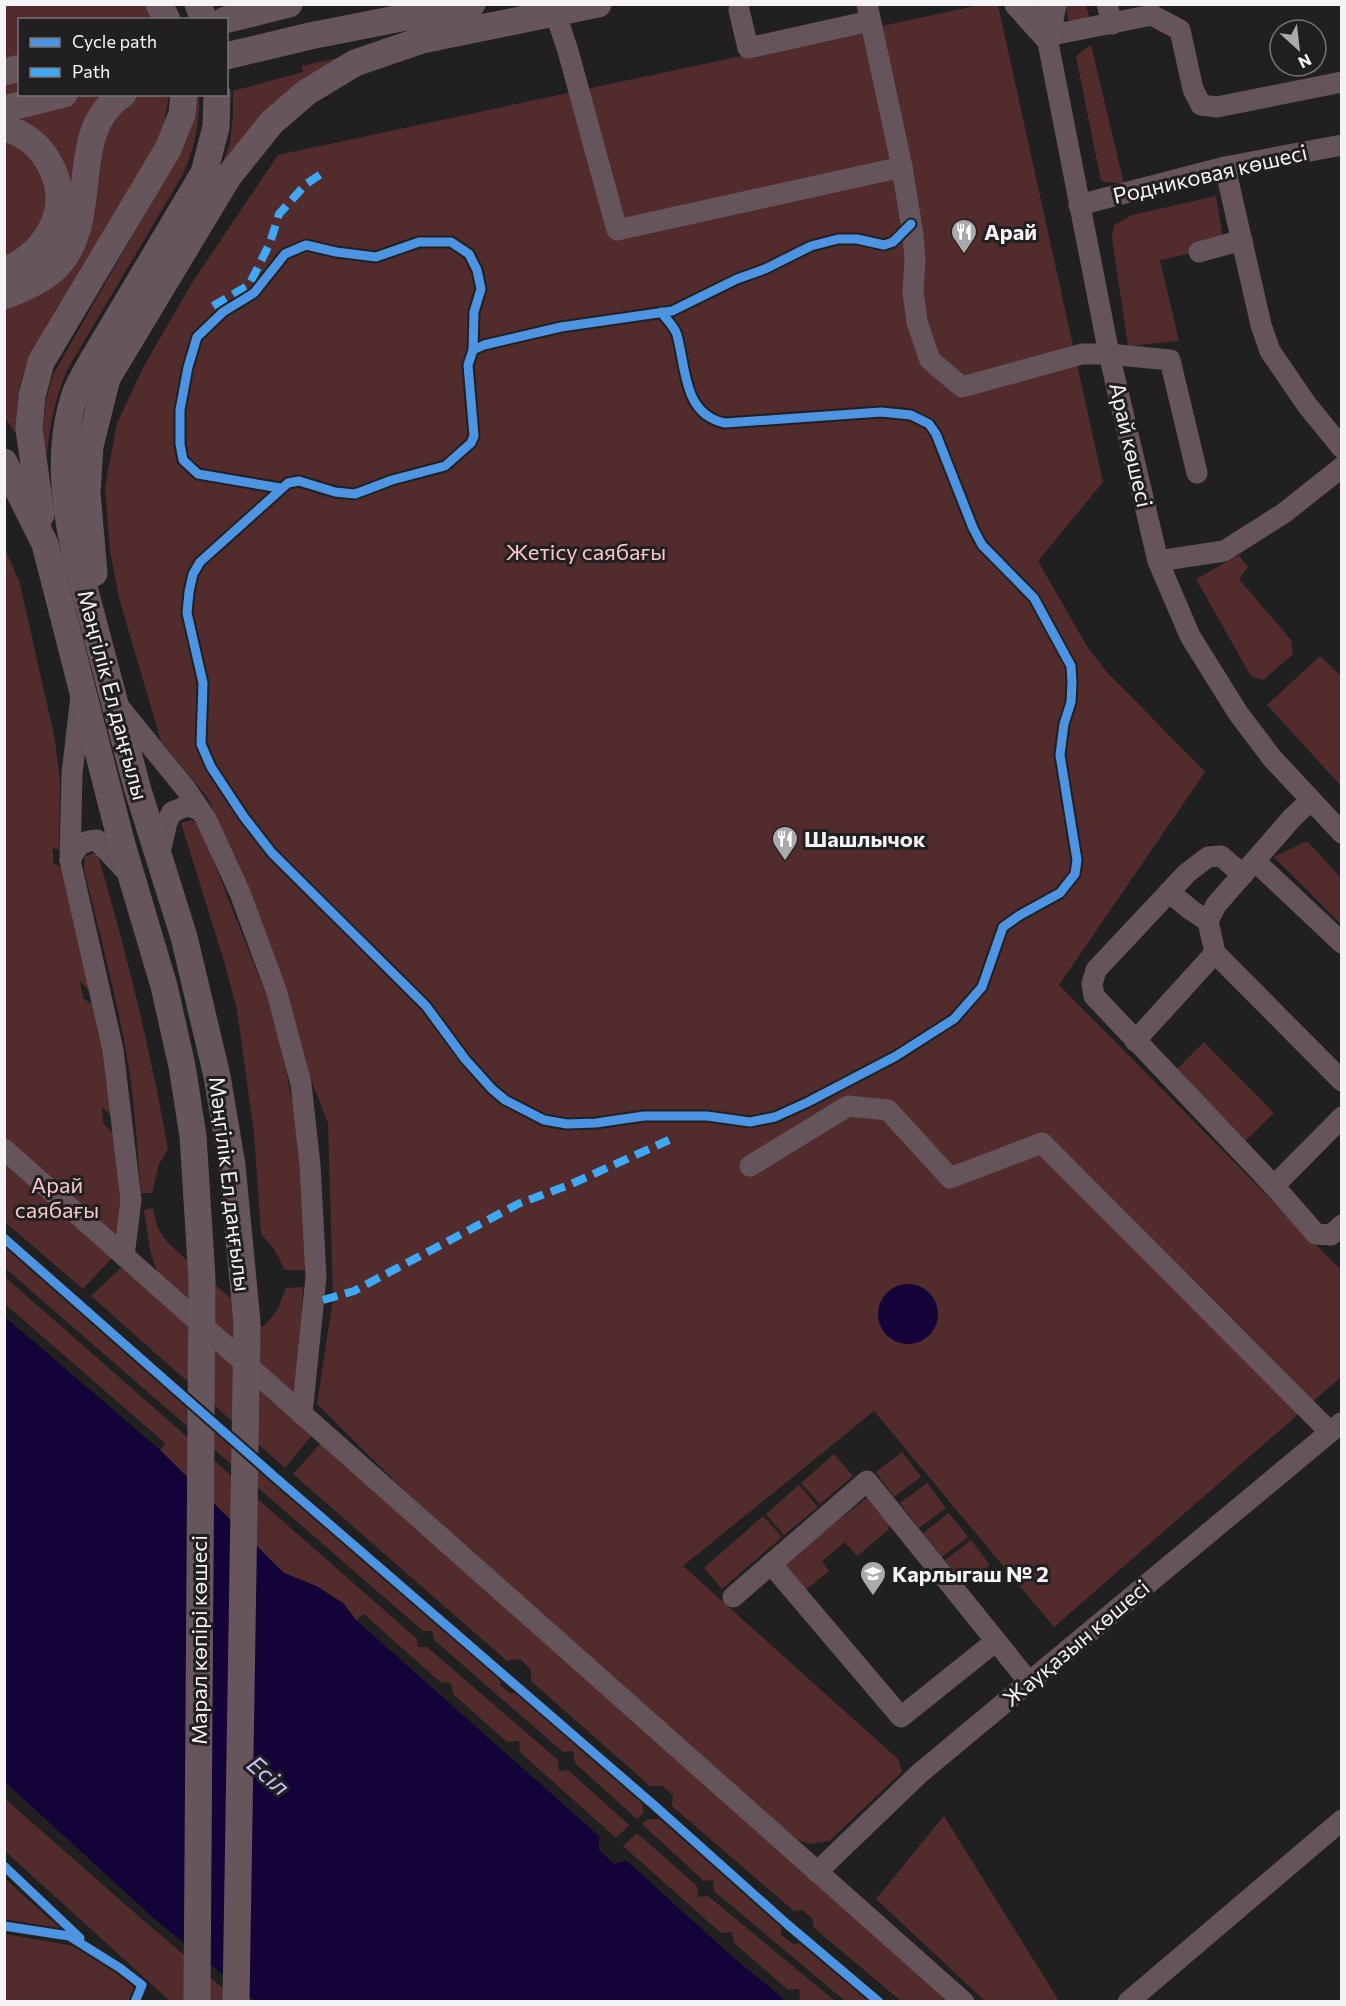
<svg xmlns="http://www.w3.org/2000/svg" width="1346" height="2006" viewBox="0 0 1346 2006" font-family="Commissioner,sans-serif">
  <style>
    .green { fill: #522c2c }
    .water { fill: #140338 }
    .lines { fill: none; stroke-linecap: round; stroke-linejoin: round }
    .minor { stroke: #65555b; stroke-width: 21 }
    .major { stroke: #66565c; stroke-width: 27 }
    .quiet { stroke: #3fa9f5; stroke-width: 8; stroke-dasharray: 15 8; stroke-linecap: butt }
    .cycleway-casing { stroke: #221f21; stroke-width: 13 }
    .cycleway { stroke: #4d94e3; stroke-width: 9 }
    .labels { text-anchor: middle; stroke-width: 6; stroke-linejoin: round; paint-order: stroke }
    .street-label { font-size: 22px; fill: #f5f3f5; stroke: #221f21 }
    .poi-label { font-size: 22px; font-weight: bold; fill: #f5f3f5; stroke: #221f21; text-anchor: start }
    .park-label { font-size: 22px; fill: #f7c7c5; stroke: #221f21 }
    .water-label { font-size: 24px; font-style: italic; fill: #c6c1fd; stroke: #221f21 }
  </style>
  <rect width="100%" height="100%" fill="#212021"/>
  <g class="green">
    <path d="M 4,5 L 145,5 L 153,19 L 20,20 L 20,94 L 169,95 L 164,124 L 155,146 L 27,363 C 16,395 14,410 22,443 L 4,416 Z"/>
    <polygon points="980,5 998,5 1103,482 1038,561 1088,648 1107,672 1205,772 1059,985 1340,1269 1341,1268 1341,1377 1054,1627 874,1411 683,1566 898,1759 902,1772 829,1841 811,1844 794,1839 408,1494 317,1404 333,1298 328,1123 307,1070 280,978 208,798 161,741 119,598 110,551 105,487 117,423 145,364 192,283 278,155"/>
    <polygon points="1066,5 1086,5 1091,25 1075,24 1068,19"/>
    <polygon points="1091,45 1124,184 1101,181 1076,56"/>
    <polygon points="373,50 211,195 230,143 233,115 233,91 303,72 302,66"/>
    <path d="M 195,95 L 199,95 C 200,124 194,150 182,176 L 67,370 C 52,406 49,434 45,472 C 42,436 41,407 54,373 L 174,163 Z"/>
    <polygon points="1216,196 1223,240 1192,253 1160,260 1179,341 1128,346 1112,237 1114,225 1132,215"/>
    <polygon points="4,546 20,584 55,740 60,783 59,850 53,848 53,863 63,868 90,992 79,980 84,999 96,1007 114,1119 102,1107 103,1123 117,1138 122,1228 113,1257 83,1289 5,1222"/>
    <polygon points="1239,555 1248,567 1239,579 1291,640 1293,654 1263,680 1251,676 1196,579"/>
    <polygon points="1320,656 1341,676 1341,786 1267,705"/>
    <polygon points="192,820 200,827 267,997 283,1055 299,1136 307,1270 285,1270 274,1249 261,1234 254,1133 237,1010 224,961 181,823"/>
    <polygon points="1307,841 1341,878 1341,924 1274,857"/>
    <path d="M 97,852 C 126,950 150,1048 168,1149 L 159,1164 L 152,1193 L 141,1193 C 137,1148 135,1101 127,1057 C 116,994 99,932 84,869 L 85,856 Z"/>
    <polygon points="1204,1042 1274,1113 1241,1145 1172,1074"/>
    <path d="M 153,1208 C 155,1222 159,1233 169,1244 L 263,1327 L 277,1311 L 286,1288 L 303,1287 L 298,1388 L 295,1392 L 289,1392 L 157,1272 L 150,1250 L 144,1210 Z"/>
    <polygon points="5,1242 500,1674 500,1685 510,1693 520,1693 641,1798 644,1812 637,1819 575,1763 573,1751 563,1752 434,1640 432,1631 423,1631 5,1268"/>
    <polygon points="123,1266 312,1435 285,1468 91,1296"/>
    <polygon points="5,1277 417,1639 418,1647 427,1647 558,1760 559,1771 568,1770 629,1825 616,1838 520,1752 519,1741 507,1742 453,1694 451,1683 440,1682 364,1614 356,1620 343,1603 316,1586 284,1573 160,1450 165,1443 5,1304"/>
    <polygon points="321,1443 951,2001 901,2001 814,1928 812,1918 802,1910 794,1911 672,1806 673,1795 662,1786 650,1786 531,1681 531,1670 520,1659 507,1661 293,1474"/>
    <polygon points="902,1452 921,1477 894,1497 876,1472"/>
    <polygon points="834,1454 853,1476 820,1504 801,1483"/>
    <polygon points="927,1483 946,1508 919,1528 900,1503"/>
    <polygon points="799,1485 818,1507 784,1535 766,1514"/>
    <polygon points="869,1496 890,1523 888,1530 857,1556 845,1542 822,1561 829,1571 802,1593 781,1565"/>
    <polygon points="949,1513 968,1537 942,1557 923,1533"/>
    <polygon points="763,1516 782,1537 722,1589 704,1568"/>
    <polygon points="971,1540 990,1565 964,1585 945,1560"/>
    <polygon points="4,1798 144,1921 238,2001 170,2001 5,1851"/>
    <polygon points="944,1816 1059,2001 985,2001 876,1899"/>
    <polygon points="648,1819 665,1819 781,1924 781,1935 793,1944 804,1943 873,2001 845,2001 714,1891 713,1880 704,1881 642,1824"/>
    <polygon points="637,1833 697,1886 698,1897 708,1896 835,2001 803,2001 800,1999 799,1989 788,1990 734,1943 732,1932 721,1933 623,1846"/>
    <polygon points="5,1879 69,1936 5,1927"/>
    <polygon points="5,1934 80,1947 116,1968 138,1989 131,2001 5,2001"/>
  </g>
  <g class="water">
    <circle cx="908" cy="1314" r="30"/>
    <polygon points="4,1316 160,1450 284,1573 316,1586 343,1603 356,1620 599,1836 599,1850 614,1864 627,1861 727,1952 786,2001 255,2001 157,1921 5,1782"/>
  </g>
  <g class="lines">
    <g class="minor">
      <polyline points="1107,4 1112,24"/>
      <polyline points="739,10 748,48 870,21"/>
      <polyline points="556,15 568,51 617,230 902,167 867,4"/>
      <polyline points="1044,22 1109,354 1158,561 1190,636 1238,713 1272,758 1342,833"/>
      <polyline points="1047,36 1152,15 1180,30 1193,89 1201,105 1217,107 1342,82"/>
      <polyline points="902,167 913,235 915,259 913,292 917,322 930,360 962,387 1082,354 1109,354 1170,360 1197,473"/>
      <polyline points="1225,167 1261,325 1270,351 1307,405 1342,448"/>
      <polyline points="1079,205 1225,167 1342,145"/>
      <polyline points="1199,252 1242,240"/>
      <polyline points="1158,561 1224,551 1284,513 1342,467"/>
      <polyline points="81,696 72,774 70,860 113,1050 131,1200 124,1256"/>
      <polyline points="119,707 186,789 200,810 187,806 172,812 167,822 159,857"/>
      <polyline points="1310,801 1292,818 1216,905 1208,921 1215,953 1342,1081"/>
      <polyline points="200,810 206,819 240,893 277,993 301,1084 310,1165 316,1277 302,1414"/>
      <path d="M 70,860 C 77,846 81,841 97,840 L 128,873"/>
      <polyline points="1255,861 1342,943"/>
      <polyline points="1243,875 1221,856 1208,857 1187,873 1096,970 1092,984 1094,996 1274,1186"/>
      <polyline points="1169,892 1191,910 1208,921"/>
      <polyline points="1135,1041 1215,953"/>
      <polyline points="1342,1117 1274,1186 1316,1234 1331,1235 1342,1225"/>
      <polyline points="4,1149 964,2002"/>
      <polyline points="750,1166 848,1106 888,1110 950,1178 1042,1143 1330,1432"/>
      <polyline points="771,1564 901,1717 996,1641"/>
      <polyline points="733,1597 867,1481 1029,1682"/>
      <polyline points="817,1872 920,1773 1341,1423"/>
      <polyline points="1128,2002 1342,1820"/>
    </g>
    <g class="major">
      <polyline points="159,4 167,20"/>
      <polyline points="198,4 204,20"/>
      <polyline points="1018,4 1047,36"/>
      <polyline points="225,20 289,4"/>
      <polyline points="1047,36 1053,4"/>
      <polyline points="226,56 310,36 472,4"/>
      <polyline points="4,72 20,68"/>
      <path d="M 217,94 L 216,127 L 204,173 L 91,363 C 86,372 80,382 76,392 C 57,445 64,504 76,557 L 137,787 L 184,937 L 217,1076 L 232,1165 L 247,1322 L 236,2002"/>
      <polyline points="4,109 64,94"/>
      <path d="M 4,128 C 24,133 38,144 48,161 C 75,206 49,252 4,271"/>
      <path d="M 4,296 C 22,289 39,282 53,270 C 105,224 63,133 123,94"/>
      <polyline points="4,462 45,544 121,841 164,986 182,1066 193,1136 202,1279 197,2002"/>
      <polyline points="41,515 29,429 32,396 41,362 168,149 182,114 184,94"/>
      <polyline points="94,573 87,493 90,446 107,378 228,177 272,122 307,92 355,63 422,40 598,4"/>
    </g>
    <g class="quiet">
      <polyline points="213,306 249,285 270,243 279,214 306,184 321,174"/>
      <polyline points="323,1300 354,1291 518,1204 569,1185 669,1140"/>
    </g>
    <defs>
      <g id="cycleway">
        <path d="M 661,312 C 666,319 675,327 677,335 C 686,367 683,415 725,423 L 881,412 L 911,415 L 929,424 L 936,434 L 973,528 L 982,545 L 1034,598 L 1071,666 L 1072,682 L 1071,702 L 1064,724 L 1060,755 L 1077,860 L 1075,874 L 1060,893 L 1020,915 L 1003,927 L 982,987 L 954,1019 L 896,1056 L 808,1102 L 775,1117 L 750,1122 L 707,1116 L 644,1116 L 596,1123 L 567,1124 L 544,1120 L 505,1100 L 492,1089 L 465,1059 L 426,1006 L 272,853 L 244,817 L 211,767 L 201,744 L 203,683 L 187,613 L 189,592 L 193,574 L 200,562 L 288,483 L 299,481 L 335,492 L 355,494 L 392,480 L 445,466 L 471,443 L 474,436 L 468,365 L 473,350 L 484,345 L 561,327 L 672,311 L 737,279 L 765,269 L 811,246 L 838,239 L 857,239 L 884,245 L 893,242 L 911,224"/>
        <polyline points="280,488 198,474 183,460 180,444 180,410 188,367 197,337 223,312 254,293 285,254 306,245 336,252 376,257 419,242 451,242 469,254 477,270 481,289 474,312 473,350"/>
        <polyline points="4,1238 275,1477 655,1806 787,1924 879,2002"/>
        <polyline points="4,1866 80,1938"/>
        <polyline points="4,1926 69,1936 120,1968 142,1985 135,2002"/>
      </g>
    </defs>
    <use href="#cycleway" class="cycleway-casing"/>
    <use href="#cycleway" class="cycleway"/>
  </g>
  <defs>
    <symbol id="restaurant-pin" viewBox="-11 -11 22 30"><path d="M0 17L-7.5 6A9.5 9.5 0 1 1 7.5 6Z" fill="#aba9ab" stroke="#221f21"/><path d="M-5-6h1v4h1v-4h1v4h1v-4h1v5L-1.5 .5V6h-2V.5L-5-1ZM5-6V6H3V1.5H1.5Q1.5-4 5-6Z" fill="#fff"/></symbol>
    <symbol id="school-pin" viewBox="-11 -11 22 30"><path d="M0 17L-7.5 6A9.5 9.5 0 1 1 7.5 6Z" fill="#aba9ab" stroke="#221f21"/><path d="M0-5L7-2L0 1L-7-2ZM-4 1L0 2.5L4 1V4Q0 6-4 4Z" fill="#fff"/></symbol>
  </defs>
  <g fill-rule="evenodd">
    <use href="#restaurant-pin" x="949" y="217" width="30" height="40"/>
    <use href="#restaurant-pin" x="770" y="824" width="30" height="40"/>
    <use href="#school-pin" x="858" y="1559" width="30" height="40"/>
  </g>
  <g class="labels">
    <g class="street-label">
      <text transform="translate(1210 174) rotate(-13)" y="8">Родниковая көшесі</text>
      <text transform="translate(1131 445) rotate(77)" y="8">Арай көшесі</text>
      <text transform="translate(113 695) rotate(75)" y="8">Мәңгілік Ел даңғылы</text>
      <text transform="translate(230 1184) rotate(83)" y="8">Мәңгілік Ел даңғылы</text>
      <text transform="translate(199 1640) rotate(-90)" y="8">Марал көпірі көшесі</text>
      <text transform="translate(1076 1643) rotate(-40)" y="8">Жауқазын көшесі</text>
    </g>
    <g class="poi-label">
      <text x="984" y="240">Арай</text>
      <text x="804" y="847">Шашлычок</text>
      <text x="892" y="1582">Карлыгаш № 2</text>
    </g>
    <g class="park-label">
      <text x="586" y="560">Жетісу саябағы</text>
      <text x="57" y="1193">Арай<tspan x="57" dy="25">саябағы</tspan></text>
    </g>
    <g class="water-label">
      <text transform="translate(268 1776) rotate(41)" y="8">Есіл</text>
    </g>
  </g>
  <rect width="1346" height="2006" fill="none" stroke="#f5f3f5" stroke-width="12"/>
  <rect x="18" y="18" width="210" height="78" fill="#221f21" stroke="#767476" stroke-width="1.5"/>
  <rect x="30" y="38" width="30" height="9" fill="#4d94e3" stroke="#767476" stroke-width="1.5"/>
  <text x="72" y="48" font-size="18" fill="#f5f3f5">Cycle path</text>
  <rect x="30" y="68" width="30" height="9" fill="#3fa9f5" stroke="#767476" stroke-width="1.5"/>
  <text x="72" y="78" font-size="18" fill="#f5f3f5">Path</text>
  <g transform="translate(1298 48) rotate(153)"><circle r="28" fill="#221f21" stroke="#767476" stroke-width="1.5"/>
  <path d="M0-4.5L10 22L0 15L-10 22Z" fill="#aba9ab"/>
  <text y="-9" font-size="16" font-weight="bold" text-anchor="middle" fill="#f5f3f5">N</text>
  </g>
</svg>
